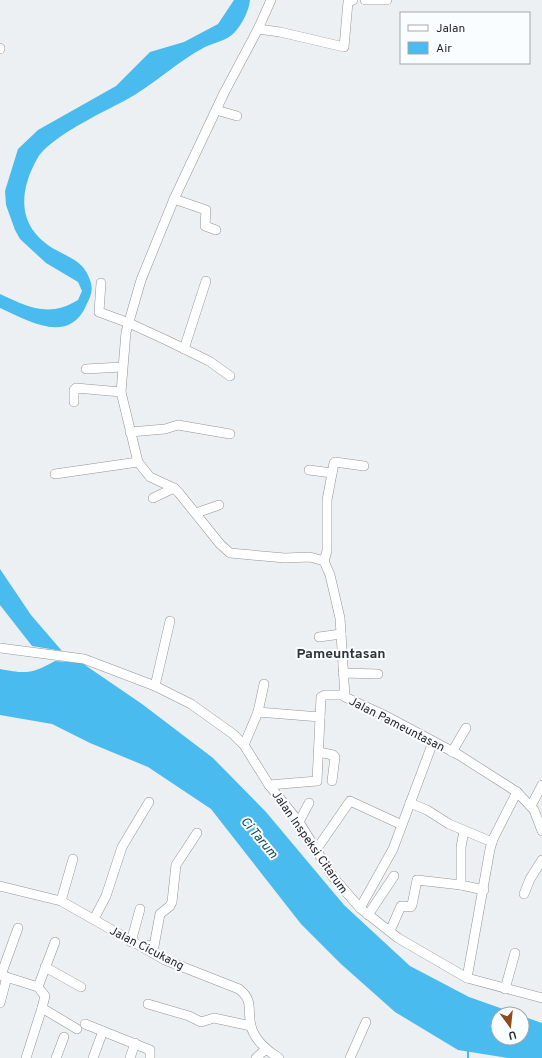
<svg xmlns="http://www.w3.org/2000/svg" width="542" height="1058" viewBox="0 0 542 1058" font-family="Overpass,sans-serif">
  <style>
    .water { fill: #49bbee }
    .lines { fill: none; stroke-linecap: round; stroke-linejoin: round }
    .stream { stroke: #49bbee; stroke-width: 2 }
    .minor-casing { stroke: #929698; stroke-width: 10 }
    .minor { stroke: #fff; stroke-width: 9 }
    .labels { text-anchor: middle; stroke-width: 4; stroke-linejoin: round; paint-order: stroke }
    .street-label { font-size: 12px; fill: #262728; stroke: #fafdff }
    .water-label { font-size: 13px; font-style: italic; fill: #16455a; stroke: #fafdff }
    .quarter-label { font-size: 14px; font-weight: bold; fill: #313435; stroke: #fafdff }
  </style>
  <rect width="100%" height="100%" fill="#ecf0f2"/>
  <g class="water">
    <path d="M 234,0 L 250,0 C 249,11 242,24 235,32 C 228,40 214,43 205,47 C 176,62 153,86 124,101 C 103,112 48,138 37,159 C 17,195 18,230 58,251 C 72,259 84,262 90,280 C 94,291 90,297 86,306 C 68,345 29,321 0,308 L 0,294 C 28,307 49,318 78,300 L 82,291 L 78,282 L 46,263 L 20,239 L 15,230 L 6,205 L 5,191 L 18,149 L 38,130 L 116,86 L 150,52 L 184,42 L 218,24 Z"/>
    <polygon points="0,569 31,615 62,651 32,646 0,605"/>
    <path d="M 55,661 L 82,663 L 142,704 L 213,758 L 266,812 L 344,905 L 410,966 L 469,997 L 517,1014 L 498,1014 L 498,1038 L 522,1038 L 522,1016 L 542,1023 L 542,1058 L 508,1058 L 458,1050 L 395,1012 L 341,964 L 301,924 L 211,809 L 148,767 L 90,743 L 52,724 L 0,715 L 0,669 C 26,674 32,674 55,661 Z"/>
  </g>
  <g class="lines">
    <polyline class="stream" points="468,1049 468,1058"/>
    <defs>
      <g id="minor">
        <polyline points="271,0 258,29 224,93 174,199 141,280 126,332 121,392 138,462 150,477 174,488 179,493 220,544 230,553 285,558 310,557 324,561 330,575 340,618 345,697 384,715 459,755 517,792 534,810 542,831"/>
        <polyline points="365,0 387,0"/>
        <polyline points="258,29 280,32 344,47 348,2 353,0"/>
        <polyline points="0,48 0,49"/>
        <polyline points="216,110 237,116"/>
        <polyline points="174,199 206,210 205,226 216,230"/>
        <polyline points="101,283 99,312 129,323 166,340 209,361 230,376"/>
        <polyline points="184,349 206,281"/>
        <polyline points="86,369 122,367"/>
        <polyline points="74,402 74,390 76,388 121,392"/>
        <polyline points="130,432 165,429 178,425 230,434"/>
        <polyline points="309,470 332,473"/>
        <polyline points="55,474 138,462"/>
        <polyline points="153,498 174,488"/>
        <polyline points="196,513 219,505"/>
        <polyline points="324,561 327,551 327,500 334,463 335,462 364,466"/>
        <polyline points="319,637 341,634"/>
        <polyline points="0,648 84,659 155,686 191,704 233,734 244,745 269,785 299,822 333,877 360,908 398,938 467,978 542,998"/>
        <polyline points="343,673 378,674"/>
        <polyline points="155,686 170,621"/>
        <polyline points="258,712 320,717"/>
        <polyline points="244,745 258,712 264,684"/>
        <polyline points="319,752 333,755 335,757 332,781"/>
        <polyline points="452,752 466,728"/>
        <polyline points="269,785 317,781 321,697 325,695 344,695"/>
        <polyline points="410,803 427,810 449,824 492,842"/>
        <polyline points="531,806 542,785"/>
        <polyline points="299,822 309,803"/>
        <polyline points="464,831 461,847 461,885 484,890"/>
        <polyline points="316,850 350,801 402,825"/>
        <path d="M 0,886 L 61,901 L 165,960 L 239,989 C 254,1001 247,1009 251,1026 C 254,1039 267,1051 279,1058"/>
        <polyline points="524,894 530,879 542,860"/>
        <polyline points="61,901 73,859"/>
        <polyline points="360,908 393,849 433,742"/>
        <polyline points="368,915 394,876"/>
        <polyline points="94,919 106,896 122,847 149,802"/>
        <polyline points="390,931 401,906 411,907 412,905 417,880 461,885"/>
        <polyline points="131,942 140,909"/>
        <polyline points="143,945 154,946 160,914 170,906 172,902 176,865 197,833"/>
        <polyline points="45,967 81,987"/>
        <polyline points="0,975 38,987 45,996 42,1008 77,1029"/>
        <polyline points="1,975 18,928"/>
        <polyline points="467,978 490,849 493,839 517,792"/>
        <polyline points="38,987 55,942"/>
        <polyline points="505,989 515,953"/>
        <polyline points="0,1003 7,977"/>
        <polyline points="148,1004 189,1016 201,1022 214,1018 251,1026"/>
        <polyline points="85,1024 150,1050 150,1058"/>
        <polyline points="26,1058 42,1008"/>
        <polyline points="56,1058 64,1037"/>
        <polyline points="93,1058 103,1031"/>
        <polyline points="130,1058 135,1043"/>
        <polyline points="256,1058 266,1049"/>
        <polyline points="350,1058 366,1022"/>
      </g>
    </defs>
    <use href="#minor" class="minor-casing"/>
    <use href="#minor" class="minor"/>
  </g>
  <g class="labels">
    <g class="street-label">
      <text transform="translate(397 724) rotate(27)" y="4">Jalan Pameuntasan</text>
      <text transform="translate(310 842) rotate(55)" y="4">Jalan Inspeksi Citarum</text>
      <text transform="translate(147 948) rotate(27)" y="4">Jalan Cicukang</text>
    </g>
    <g class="water-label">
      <text transform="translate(260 837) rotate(50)" y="5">Ci Tarum</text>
    </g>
    <g class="quarter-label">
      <text x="341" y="658">Pameuntasan</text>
    </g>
  </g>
  <rect x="400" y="12" width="130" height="52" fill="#fafdff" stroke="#a5a7a9"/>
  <rect x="408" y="25" width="20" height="6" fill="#ffffff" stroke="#a5a7a9"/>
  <text x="436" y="32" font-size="12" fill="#262728">Jalan</text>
  <rect x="408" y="42" width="20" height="12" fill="#49bbee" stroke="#a5a7a9"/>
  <text x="436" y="52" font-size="12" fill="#262728">Air</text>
  <g transform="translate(510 1026) rotate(165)"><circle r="19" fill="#fafdff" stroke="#a5a7a9"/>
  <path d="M0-3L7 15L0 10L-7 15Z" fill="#8f4b1d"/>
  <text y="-6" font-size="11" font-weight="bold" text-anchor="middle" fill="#262728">U</text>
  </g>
</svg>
